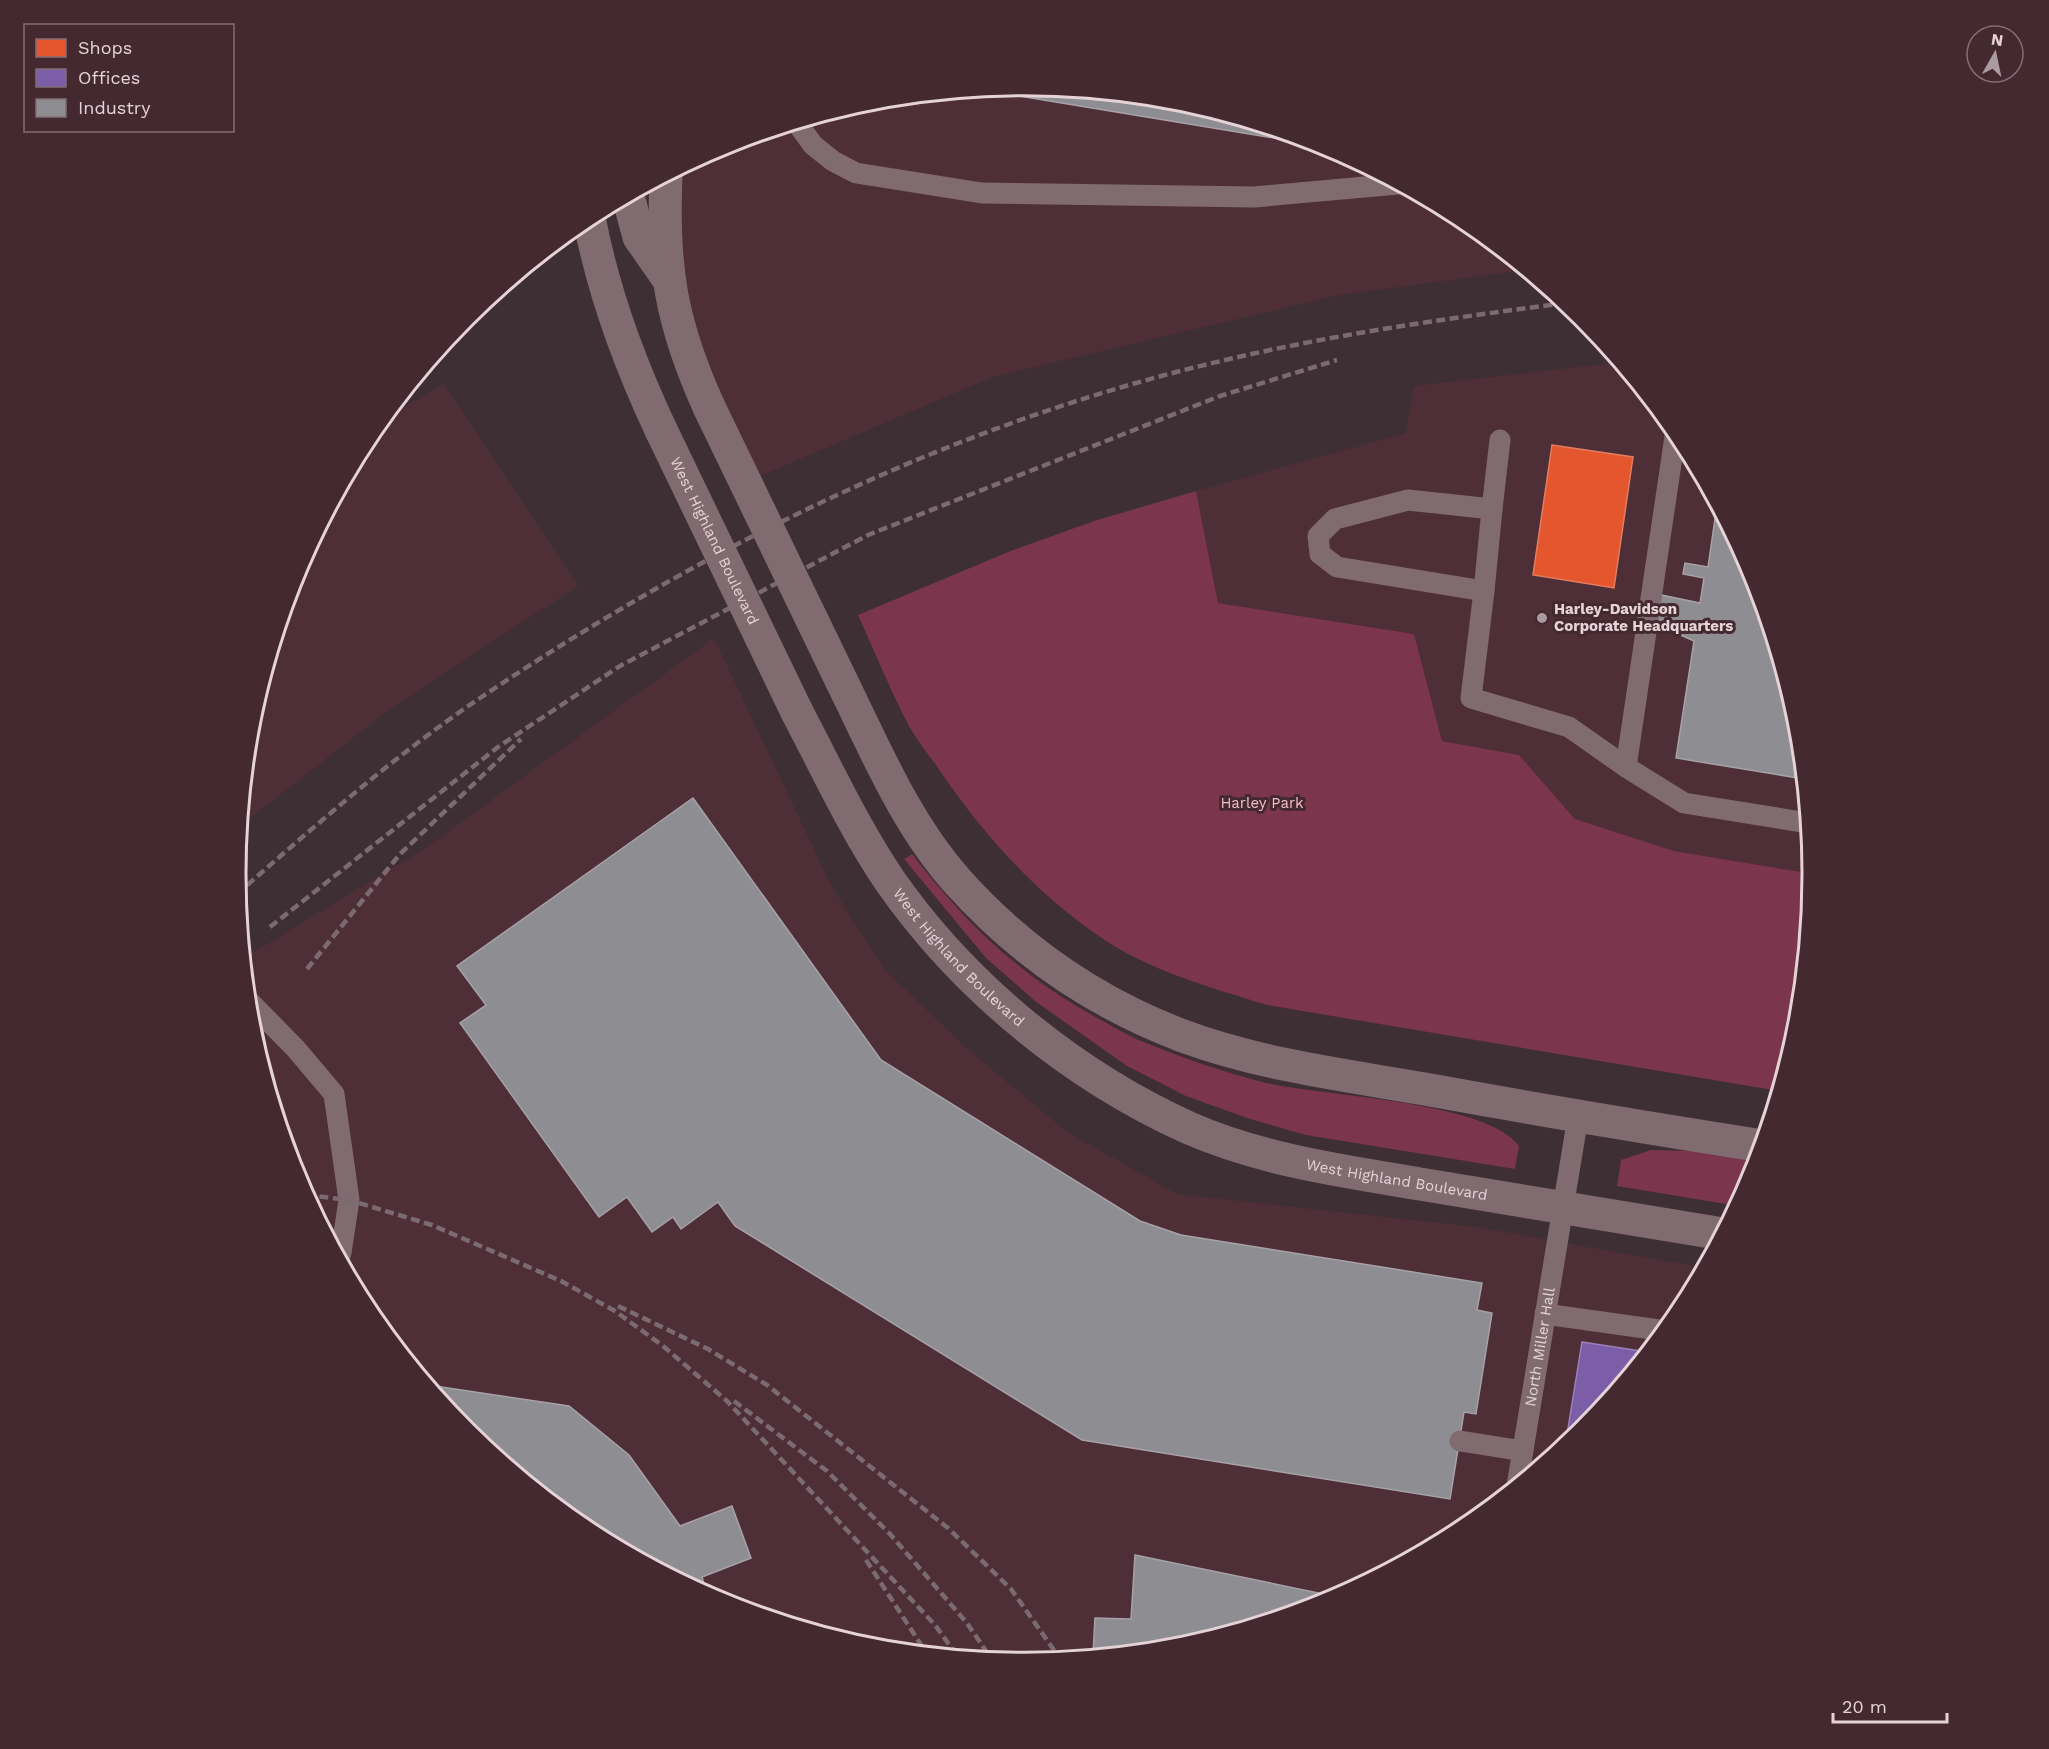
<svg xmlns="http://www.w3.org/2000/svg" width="2049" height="1749" viewBox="0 0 2049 1749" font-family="'Work Sans',sans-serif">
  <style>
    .built { fill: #4e2e37 }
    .green { fill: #7b354c }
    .shops { fill: #e4572e; stroke: #e47c61; stroke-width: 1.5 }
    .offices { fill: #7b5ea7; stroke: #9b81b6; stroke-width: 1.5 }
    .industry { fill: #8d8d92; stroke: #a7a2a7; stroke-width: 1.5 }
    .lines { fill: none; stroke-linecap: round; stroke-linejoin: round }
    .service { stroke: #806b71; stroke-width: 21 }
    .tertiary { stroke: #806b71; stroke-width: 33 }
    .rail { stroke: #7b6b70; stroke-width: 4.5; stroke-dasharray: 9 4.5; stroke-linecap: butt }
    .tertiary-bridge { stroke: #806b71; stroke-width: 33 }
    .poi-dot { fill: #ab9a9f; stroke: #442931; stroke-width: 2 }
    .labels { text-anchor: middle; stroke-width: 6; stroke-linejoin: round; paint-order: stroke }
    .street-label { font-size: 15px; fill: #e5d3d8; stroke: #442931 }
    .poi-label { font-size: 15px; font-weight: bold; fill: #e5d3d8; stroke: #442931; text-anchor: start }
    .park-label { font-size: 15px; fill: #f4becc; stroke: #442931 }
    .rim { fill: none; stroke: #e5d3d8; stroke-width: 3 }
  </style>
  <rect width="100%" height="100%" fill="#3e2f34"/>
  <g class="built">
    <polygon points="1025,86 1179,101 1327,146 1463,219 1526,270 1340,295 993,377 746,482 709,407 666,176 723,145 871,101"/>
    <polygon points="1620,362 1681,436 1754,573 1798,721 1813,874 1674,851 1575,819 1519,755 1442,741 1414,634 1218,603 1196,491 1406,433 1414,386"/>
    <polygon points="444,384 578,586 393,707 240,826 251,720 296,572 369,436 383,419"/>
    <polygon points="714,638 832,887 885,970 970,1051 1066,1131 1177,1194 1477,1227 1705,1268 1680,1313 1582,1433 1463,1531 1326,1604 1178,1648 1024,1663 870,1648 722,1603 586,1530 466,1432 368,1313 295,1176 251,1028 244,958 427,847"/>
  </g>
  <g class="green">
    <path d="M 1196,491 L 1218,603 L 1414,634 L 1442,741 L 1519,755 L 1575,819 L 1674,851 L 1813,874 L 1798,1029 L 1779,1091 L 1267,1005 C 1209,987 1146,970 1096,934 C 1032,889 984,835 940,771 C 930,756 918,742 909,726 C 890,690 875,652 858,615 L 1008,552 L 1094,521 Z"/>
    <path d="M 912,854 C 968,926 1020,976 1101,1020 C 1116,1028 1130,1037 1146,1043 C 1183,1058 1224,1072 1262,1082 C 1321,1097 1485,1100 1519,1146 L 1515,1169 L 1306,1135 L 1250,1119 L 1186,1096 L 1127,1066 L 1035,1001 L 986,958 L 904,859 Z"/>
    <polygon points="1651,1150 1695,1151 1758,1161 1753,1177 1738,1206 1617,1186 1621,1160"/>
  </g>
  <polygon class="shops" points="1552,445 1633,457 1614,588 1533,575"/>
  <polygon class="offices" points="1582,1342 1648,1352 1582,1433 1565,1447"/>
  <g class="industry">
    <polygon points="1025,86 1179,101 1329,147 982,90"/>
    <polygon points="1717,505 1754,573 1798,721 1804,779 1676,758 1694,641 1656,624 1661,595 1700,603 1704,578 1683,574 1685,563 1708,567"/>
    <polygon points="693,798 881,1060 1140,1221 1181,1235 1482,1283 1477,1310 1492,1313 1476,1414 1464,1412 1450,1499 1082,1440 735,1226 718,1202 681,1229 673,1217 652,1232 627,1197 599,1217 460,1023 486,1005 457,966"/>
    <polygon points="428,1385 569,1406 629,1455 680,1526 732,1506 751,1558 702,1577 707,1595 586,1530 466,1432"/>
    <polygon points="1135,1555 1338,1597 1326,1604 1178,1648 1113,1655 1093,1654 1095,1618 1131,1619"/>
  </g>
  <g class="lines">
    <g class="service">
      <polyline points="797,123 813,145 833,161 856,173 982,193 1254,197 1398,184"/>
      <polyline points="1676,430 1626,767 1684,803 1808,823"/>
      <polyline points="1500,440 1492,509 1408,500 1335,519 1318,536 1320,554 1337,567 1484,591 1471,698 1569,727 1626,767"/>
      <polyline points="1484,591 1492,509"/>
      <polyline points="248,1000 296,1049 334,1094 349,1200 341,1253 338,1256"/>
      <polyline points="1545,1314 1666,1331"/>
      <polyline points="1460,1441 1523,1451"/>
      <path id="s1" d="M 1517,1486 L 1578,1117"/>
    </g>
    <g class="tertiary">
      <path d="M 666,176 C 662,267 671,323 709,407"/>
      <polyline points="628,196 639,237 667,277"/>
      <path d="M 589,217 C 603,292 629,362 661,430"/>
      <path d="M 842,682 C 876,751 906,824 958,882 C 1020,951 1096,1003 1183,1036 C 1264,1066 1352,1076 1436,1091 C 1545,1111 1654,1129 1763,1146"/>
      <path id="s2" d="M 797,712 C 827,769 854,828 890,881 C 964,987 1072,1075 1189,1128 C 1262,1160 1343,1171 1420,1184 C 1521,1201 1622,1218 1723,1234"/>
    </g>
    <g class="rail">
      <path d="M 237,894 C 316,825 394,756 480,698 C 706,546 955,423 1221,361 C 1335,334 1450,318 1566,303"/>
      <polyline points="270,927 498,747 620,666 868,535 1220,396 1337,360"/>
      <polyline points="307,969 400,854 521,739"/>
      <polyline points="306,1195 349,1200 432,1225 561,1281 615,1311 663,1346 727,1401 935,1625 958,1657"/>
      <polyline points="618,1306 708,1349 767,1385 948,1528 1011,1589 1061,1660"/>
      <polyline points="734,1401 827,1471 890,1534 967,1623 992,1660"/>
      <polyline points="866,1560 927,1654"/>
    </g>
    <g class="tertiary-bridge">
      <polyline points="709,407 842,682"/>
      <path id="s3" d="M 661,430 L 797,712"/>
    </g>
  </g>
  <circle class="poi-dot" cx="1542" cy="618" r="6"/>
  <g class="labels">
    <g class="street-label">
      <text dy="5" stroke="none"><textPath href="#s3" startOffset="123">West Highland Boulevard</textPath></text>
      <text dy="5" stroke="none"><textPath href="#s2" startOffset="296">West Highland Boulevard</textPath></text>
      <text dy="5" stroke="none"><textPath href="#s2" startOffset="800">West Highland Boulevard</textPath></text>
      <text dy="5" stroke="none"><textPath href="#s1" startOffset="141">North Miller Hall</textPath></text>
    </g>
    <g class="poi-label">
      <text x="1554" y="614">Harley-Davidson<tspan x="1554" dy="17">Corporate Headquarters</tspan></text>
    </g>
    <g class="park-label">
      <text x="1262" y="808">Harley Park</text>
    </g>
  </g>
  <path d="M0 0H2049V1749H0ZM246 874a778 778 0 1 1 1556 0a778 778 0 1 1-1556 0Z" fill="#442931" fill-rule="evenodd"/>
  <path class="rim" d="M246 874a778 778 0 1 1 1556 0a778 778 0 1 1-1556 0Z"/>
  <rect x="24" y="24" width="210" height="108" fill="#442931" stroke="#846d74" stroke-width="1.5"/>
  <rect x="36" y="39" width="30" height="18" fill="#e4572e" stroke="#846d74" stroke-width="1.5"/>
  <text x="78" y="54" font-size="18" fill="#e5d3d8">Shops</text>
  <rect x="36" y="69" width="30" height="18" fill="#7b5ea7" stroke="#846d74" stroke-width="1.5"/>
  <text x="78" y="84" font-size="18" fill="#e5d3d8">Offices</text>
  <rect x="36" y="99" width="30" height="18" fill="#8d8d92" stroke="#846d74" stroke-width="1.5"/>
  <text x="78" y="114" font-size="18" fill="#e5d3d8">Industry</text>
  <g transform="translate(1995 54) rotate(9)"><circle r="28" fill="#442931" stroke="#846d74" stroke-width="1.5"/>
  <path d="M0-4.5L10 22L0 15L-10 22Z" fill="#ab9a9f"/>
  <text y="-9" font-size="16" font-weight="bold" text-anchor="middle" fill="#e5d3d8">N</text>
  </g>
  <path d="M1833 1713v9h114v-9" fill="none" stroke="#e5d3d8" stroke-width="3"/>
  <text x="1842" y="1713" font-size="18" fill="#e5d3d8" stroke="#442931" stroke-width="4.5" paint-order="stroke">20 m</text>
</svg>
